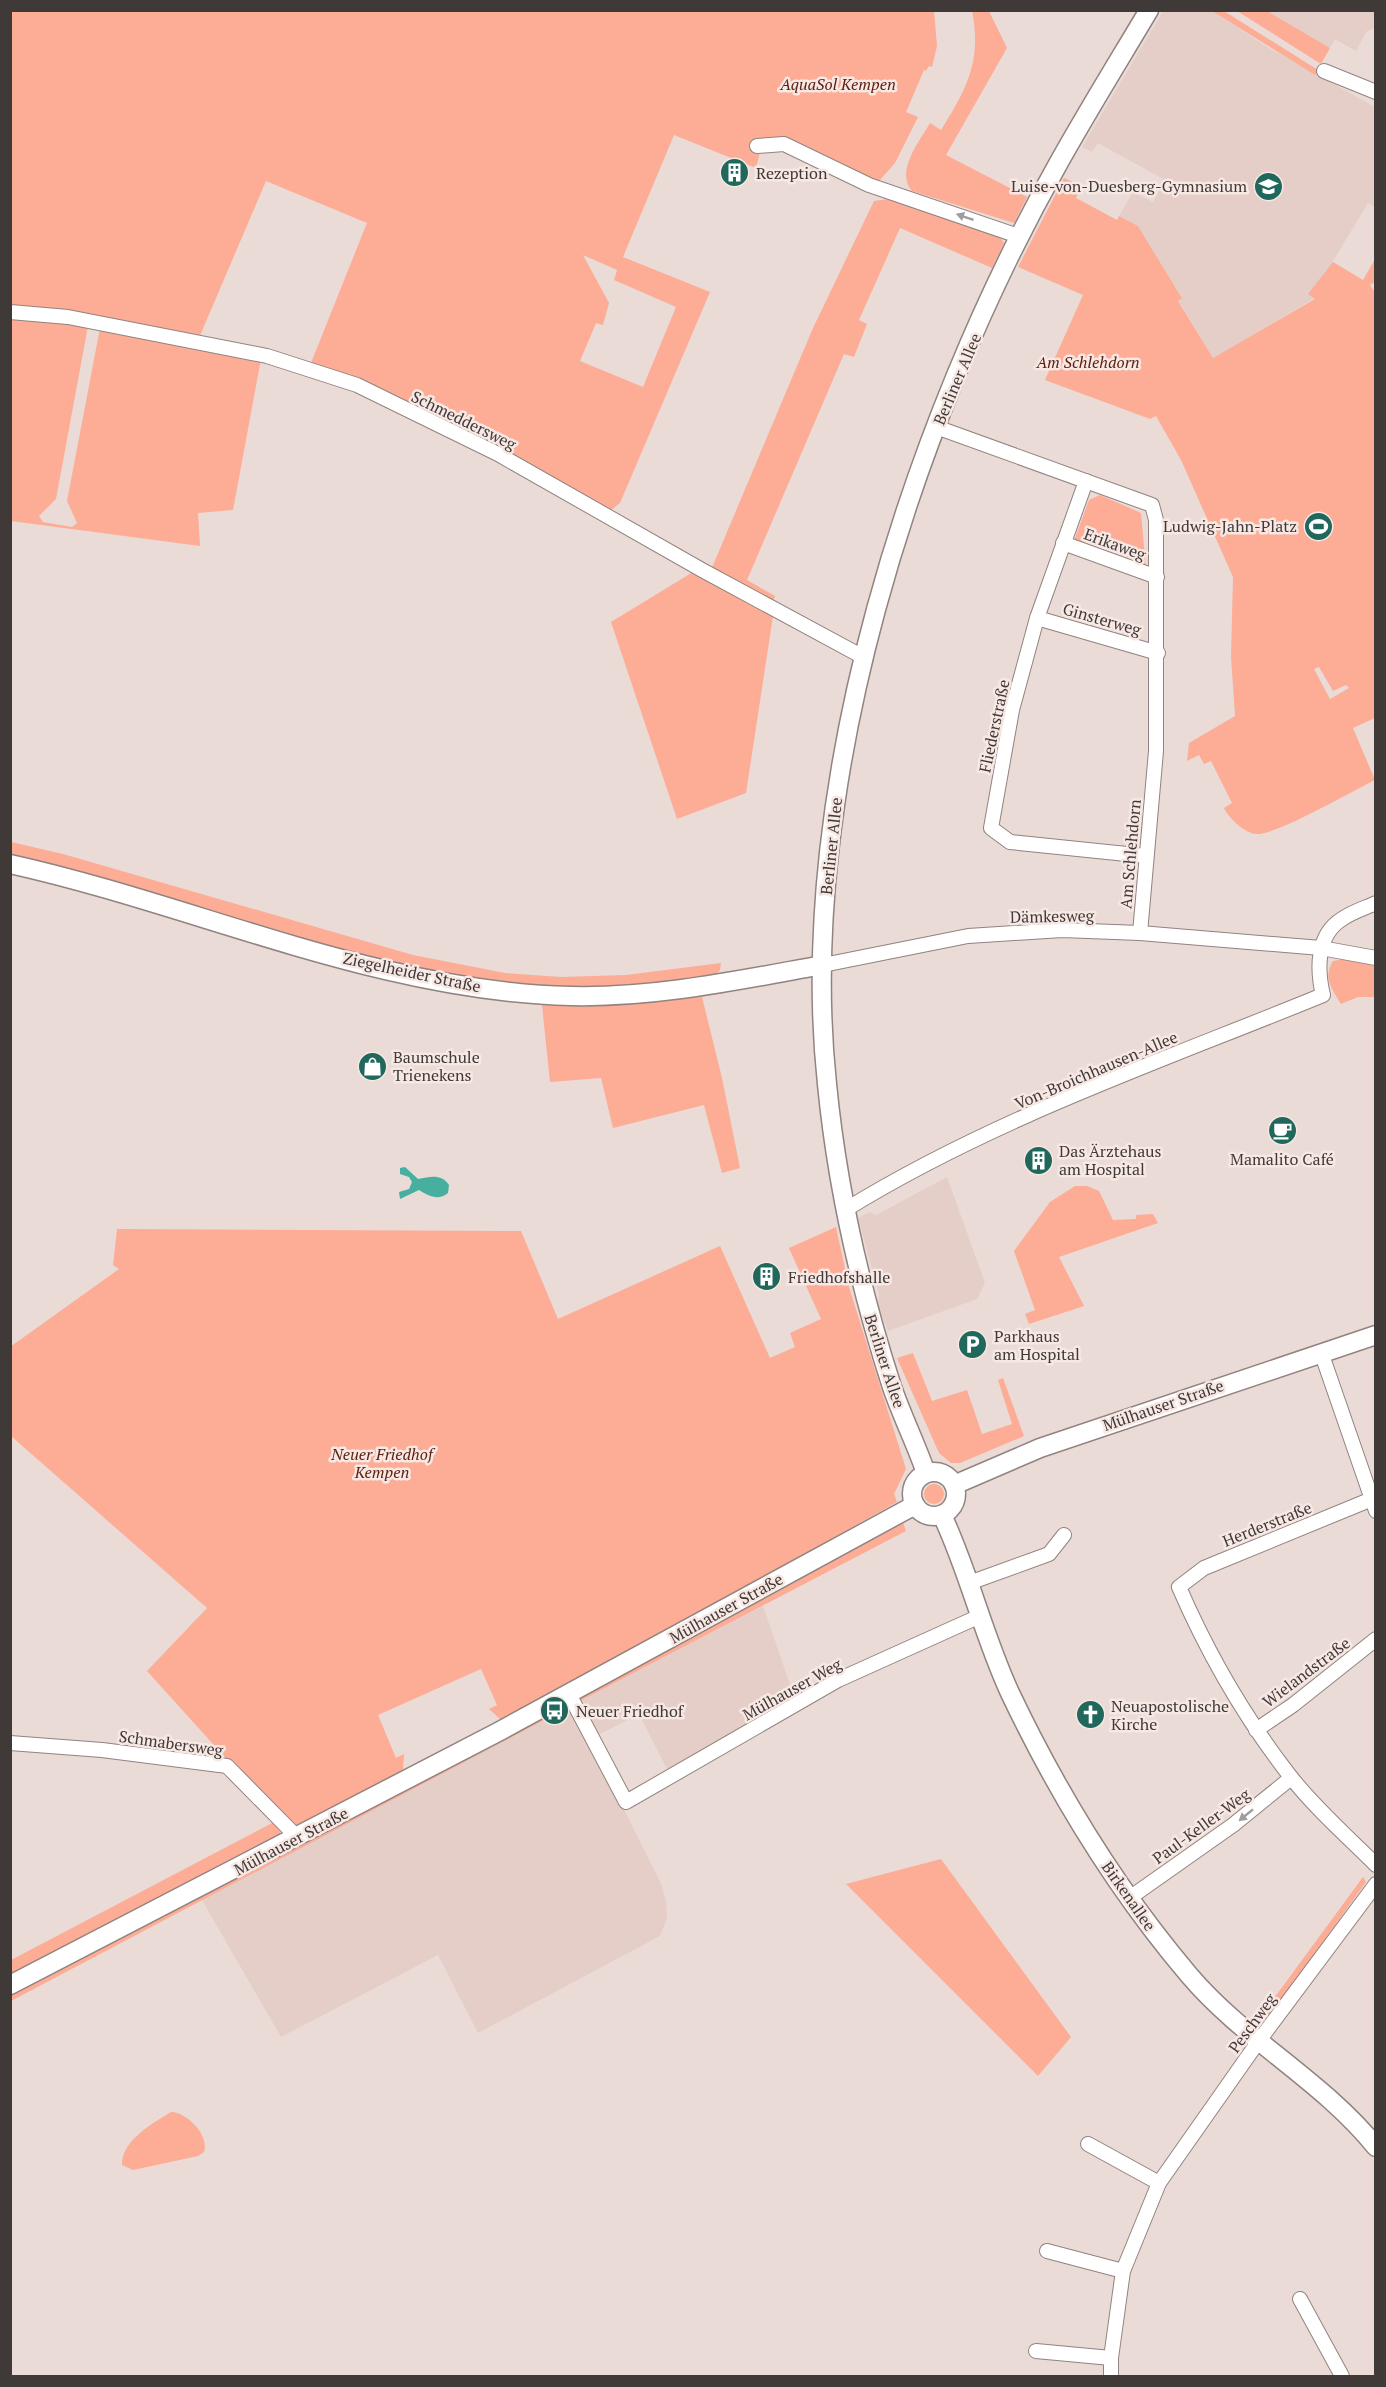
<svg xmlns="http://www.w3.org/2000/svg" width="1386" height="2387" viewBox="0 0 1386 2387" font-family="'PT Serif',serif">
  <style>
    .built { fill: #e5cec7 }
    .green { fill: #fdac95; fill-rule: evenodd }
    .water { fill: #46af9f }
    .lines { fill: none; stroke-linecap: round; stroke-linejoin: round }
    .minor-casing { stroke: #91837f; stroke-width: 16 }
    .tertiary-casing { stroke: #91837f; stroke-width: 21 }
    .minor { stroke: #fff; stroke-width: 14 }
    .tertiary { stroke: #fff; stroke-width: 18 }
    .oneway { fill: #9f9c9c }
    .labels { text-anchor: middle; stroke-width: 5; stroke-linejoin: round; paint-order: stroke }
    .park-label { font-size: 16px; font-style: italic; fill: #5d2110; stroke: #f8e8e4 }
    .poi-label { font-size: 16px; fill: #3f3938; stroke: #f8e8e4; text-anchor: start }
    .street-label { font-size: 16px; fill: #3f3938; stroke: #f8e8e4 }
  </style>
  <rect width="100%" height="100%" fill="#eadbd7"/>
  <g class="built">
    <polygon points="1163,11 1212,11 1269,48 1375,107 1375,207 1368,203 1321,281 1308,294 1315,298 1213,358 1178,300 1182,297 1138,226 1119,216 1133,192 1153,202 1165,180 1098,143 1092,152 1082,147"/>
    <polygon points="1267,11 1375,11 1375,28 1367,31 1356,51 1335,39 1330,48"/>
    <polygon points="947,1177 985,1283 977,1299 888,1331 878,1304 879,1294 858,1218 869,1212 876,1215"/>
    <polygon points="763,1606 795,1699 669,1773 639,1714 596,1736 578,1702"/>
    <polygon points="572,1705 661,1884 666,1901 667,1918 660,1936 478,2033 438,1955 281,2037 202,1900"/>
  </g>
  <g class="green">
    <path d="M 934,10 L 937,46 L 932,67 L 929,66 L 926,71 L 924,70 L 906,112 L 918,117 L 895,163 L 879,181 L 780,139 L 760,152 L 756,168 L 674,135 L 623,257 L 710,292 L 620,503 L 609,512 L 595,501 L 536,469 L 368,383 L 311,363 L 367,223 L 266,181 L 199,338 L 11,308 L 10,11 ZM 583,255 L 617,270 L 614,280 L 676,307 L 643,387 L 580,361 L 596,323 L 603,325 L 609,303 Z"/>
    <path d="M 972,11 L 989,11 L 1007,48 L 946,155 L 1027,197 L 1014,223 L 912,191 C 895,172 919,142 930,123 L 941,130 C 967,89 982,60 972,11 Z"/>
    <polygon points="1212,11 1224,11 1318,70 1315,75"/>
    <polygon points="1237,11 1267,11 1330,48 1321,64"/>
    <path d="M 1064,178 L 1082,186 L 1076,198 L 1117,220 L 1119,216 L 1138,226 L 1182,298 L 1178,301 L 1213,358 L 1315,299 L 1308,294 L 1333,262 L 1363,280 L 1375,259 L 1375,282 L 1370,285 L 1376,294 L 1375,718 L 1353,728 L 1375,780 C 1354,790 1275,836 1256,834 C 1244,833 1228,817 1224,808 L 1232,803 L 1211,761 L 1204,764 L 1199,755 L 1187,761 L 1189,743 L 1235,716 L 1231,657 L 1233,577 L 1181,460 L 1156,416 L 1150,419 L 1045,380 L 1083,295 L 1018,267 ZM 1319,667 L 1333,691 L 1346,685 L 1349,688 L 1330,699 L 1314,669 Z"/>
    <polygon points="888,199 946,214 999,235 1004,243 992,268 900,228 859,320 867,324 854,357 844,354 747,580 775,596 772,605 711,570 813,328 874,201"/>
    <polygon points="11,317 88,326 56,499 39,516 43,522 72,527 77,523 67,501 100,328 261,359 233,510 198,513 200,546 11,521"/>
    <polygon points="1100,495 1141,513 1146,569 1139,566 1133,553 1094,537 1082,544 1074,541 1089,500"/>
    <polygon points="693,572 773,616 746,793 677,819 611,622"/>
    <polygon points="11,842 63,854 413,955 505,973 561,977 626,975 721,963 720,970 715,976 620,988 539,988 457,978 353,954 11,857"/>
    <path d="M 11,870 L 434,986 L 725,989 L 726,993 L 702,997 L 722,1078 L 740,1168 L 722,1173 L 704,1105 L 613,1128 L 601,1078 L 550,1082 L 542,1005 C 358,989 189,915 11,874 Z"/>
    <path d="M 1345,959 L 1375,964 L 1375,997 L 1358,997 L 1341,1004 C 1331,987 1323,978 1333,961 Z"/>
    <polygon points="1075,1186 1087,1186 1099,1191 1113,1220 1136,1219 1136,1215 1153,1214 1158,1223 1059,1257 1084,1306 1029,1324 1025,1314 1035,1310 1014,1251 1050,1202"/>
    <polygon points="836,1227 849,1287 906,1469 894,1494 897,1502 676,1626 500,1719 489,1709 497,1705 481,1669 378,1715 396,1758 404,1754 403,1770 295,1827 231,1764 147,1671 207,1608 11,1436 10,1347 119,1269 113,1265 117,1229 521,1231 558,1319 720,1246 770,1358 795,1347 790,1333 821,1319 789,1248"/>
    <polygon points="913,1353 932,1401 967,1390 982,1434 1012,1424 998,1380 1003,1378 1024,1436 960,1463 951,1463 939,1453 897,1358"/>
    <circle cx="934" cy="1494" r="10"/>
    <polygon points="903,1522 906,1531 578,1702 581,1693"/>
    <polygon points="553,1709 563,1710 11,2001 11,1993"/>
    <polygon points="274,1822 282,1835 11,1977 11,1960"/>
    <polygon points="941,1859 1071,2037 1038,2076 846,1884"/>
    <polygon points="1363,1877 1366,1882 1267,2020 1261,2016"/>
    <path d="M 171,2112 C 187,2112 210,2136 204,2152 L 198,2156 L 133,2170 L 122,2165 C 121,2141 153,2123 171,2112 Z"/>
  </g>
  <path class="water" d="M 405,1167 L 418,1179 C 430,1177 441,1173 449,1185 L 448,1193 C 438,1201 429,1196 419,1190 L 400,1199 L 399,1192 L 409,1189 L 412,1182 L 409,1177 L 400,1174 L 400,1168 Z"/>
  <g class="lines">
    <defs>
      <g id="minor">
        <polyline points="1324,71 1376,92"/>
        <polyline points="757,146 784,144 869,185 1021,237"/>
        <polyline points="10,312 68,317 267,356 357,385 498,454 702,570 865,658"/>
        <polyline points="936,427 1152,505 1156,520 1156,751 1140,933"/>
        <polyline points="1086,481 1037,618 1012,710 991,828 1010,842 1146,856"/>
        <polyline points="1063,543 1157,577"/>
        <polyline points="1037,618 1158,653"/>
        <polyline points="823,965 968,936 1062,930 1140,933 1321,948 1376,958"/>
        <path d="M 845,1210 C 994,1118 1162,1061 1323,995 C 1317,970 1316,935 1342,919 C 1352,912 1365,908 1376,903"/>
        <polyline points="1321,1352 1376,1511"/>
        <path d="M 1372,1499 L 1204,1568 L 1179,1587 C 1208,1654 1245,1718 1290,1776 C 1315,1808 1347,1836 1376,1865"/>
        <polyline points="969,1583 1049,1554 1064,1535"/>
        <polyline points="569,1694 626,1802 838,1680 980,1616"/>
        <polyline points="1256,1730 1293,1705 1376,1639"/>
        <polyline points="10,1743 102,1750 227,1766 298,1838"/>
        <polyline points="1128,1899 1233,1825 1291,1778"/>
        <polyline points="1088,2144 1159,2183"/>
        <polyline points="1047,2251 1123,2271"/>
        <polyline points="1300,2299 1342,2376"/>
        <polyline points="1036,2351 1111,2358"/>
        <polyline points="1111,2376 1111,2358 1123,2271 1159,2183 1258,2042 1376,1884"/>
      </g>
      <g id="tertiary">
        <path d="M 10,864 C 195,905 379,992 571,996 C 655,998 739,980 823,965"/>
        <circle cx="934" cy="1494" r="22"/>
        <path d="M 926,1473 C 916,1444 902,1416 892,1387 C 860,1288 837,1187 827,1084 C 795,786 913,422 1058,164 C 1087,112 1118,62 1149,10"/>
        <polyline points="954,1485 1040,1448 1376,1335"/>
        <path d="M 942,1515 C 969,1572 983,1635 1010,1693 C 1058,1794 1117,1890 1189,1975 C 1244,2040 1323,2081 1376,2147"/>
        <polyline points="10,1985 498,1732 915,1505"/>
      </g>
    </defs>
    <use href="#minor" class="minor-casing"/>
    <use href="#tertiary" class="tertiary-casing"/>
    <use href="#minor" class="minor"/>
    <use href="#tertiary" class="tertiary"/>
  </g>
  <defs><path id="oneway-solid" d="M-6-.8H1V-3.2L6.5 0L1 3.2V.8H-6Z" transform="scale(1.5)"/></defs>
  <g class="oneway">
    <use href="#oneway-solid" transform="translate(965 217) rotate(-161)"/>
    <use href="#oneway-solid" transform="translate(1246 1815) rotate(141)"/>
  </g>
  <defs>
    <symbol id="building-disc" viewBox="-11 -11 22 22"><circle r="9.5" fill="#20675c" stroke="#f8e8e4"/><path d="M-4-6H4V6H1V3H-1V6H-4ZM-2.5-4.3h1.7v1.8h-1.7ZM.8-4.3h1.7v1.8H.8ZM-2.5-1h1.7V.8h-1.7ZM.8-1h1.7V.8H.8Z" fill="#fff"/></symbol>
    <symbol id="school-disc" viewBox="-11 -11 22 22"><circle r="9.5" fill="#20675c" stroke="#f8e8e4"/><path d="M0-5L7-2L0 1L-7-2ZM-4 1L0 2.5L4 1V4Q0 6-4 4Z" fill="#fff"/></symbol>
    <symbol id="stadium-disc" viewBox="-11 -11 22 22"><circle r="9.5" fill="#20675c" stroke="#f8e8e4"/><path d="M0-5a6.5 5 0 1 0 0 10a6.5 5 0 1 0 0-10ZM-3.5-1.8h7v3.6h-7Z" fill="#fff"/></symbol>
    <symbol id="shop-disc" viewBox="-11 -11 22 22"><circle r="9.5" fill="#20675c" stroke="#f8e8e4"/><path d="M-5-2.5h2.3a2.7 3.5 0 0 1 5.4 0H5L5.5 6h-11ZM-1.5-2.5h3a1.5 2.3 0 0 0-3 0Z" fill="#fff"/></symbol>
    <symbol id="cafe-disc" viewBox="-11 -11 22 22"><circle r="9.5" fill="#20675c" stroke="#f8e8e4"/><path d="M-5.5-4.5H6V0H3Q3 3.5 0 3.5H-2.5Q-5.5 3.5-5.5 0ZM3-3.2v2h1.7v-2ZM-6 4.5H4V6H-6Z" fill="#fff"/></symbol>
    <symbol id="parking-disc" viewBox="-11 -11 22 22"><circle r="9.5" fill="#20675c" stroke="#f8e8e4"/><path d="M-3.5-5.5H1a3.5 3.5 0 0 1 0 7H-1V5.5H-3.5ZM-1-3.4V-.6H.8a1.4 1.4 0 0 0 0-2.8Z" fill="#fff"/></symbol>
    <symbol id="bus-disc" viewBox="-11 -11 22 22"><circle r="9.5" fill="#20675c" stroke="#f8e8e4"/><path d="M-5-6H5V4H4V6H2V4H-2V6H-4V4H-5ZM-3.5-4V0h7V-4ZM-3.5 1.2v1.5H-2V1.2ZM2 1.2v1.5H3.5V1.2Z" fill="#fff"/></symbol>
    <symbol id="church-disc" viewBox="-11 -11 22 22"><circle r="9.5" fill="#20675c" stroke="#f8e8e4"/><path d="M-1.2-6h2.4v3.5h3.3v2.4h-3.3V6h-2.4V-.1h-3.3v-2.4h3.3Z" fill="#fff"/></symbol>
  </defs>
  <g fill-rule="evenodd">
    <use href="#building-disc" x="718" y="156" width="33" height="33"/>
    <use href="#school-disc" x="1252" y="170" width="33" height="33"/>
    <use href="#stadium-disc" x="1302" y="510" width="33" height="33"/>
    <use href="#shop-disc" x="356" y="1050" width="33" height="33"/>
    <use href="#cafe-disc" x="1266" y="1114" width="33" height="33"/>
    <use href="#building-disc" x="1022" y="1144" width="33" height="33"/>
    <use href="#building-disc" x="750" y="1260" width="33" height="33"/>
    <use href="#parking-disc" x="956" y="1328" width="33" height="33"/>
    <use href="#bus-disc" x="538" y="1694" width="33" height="33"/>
    <use href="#church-disc" x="1074" y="1698" width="33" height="33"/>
  </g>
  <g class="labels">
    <g class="park-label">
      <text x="838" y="90">AquaSol Kempen</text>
      <text x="1088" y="368">Am Schlehdorn</text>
      <text x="382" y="1460">Neuer Friedhof<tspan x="382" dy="18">Kempen</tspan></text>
    </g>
    <g class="poi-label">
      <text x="756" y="179">Rezeption</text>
      <text x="1247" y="192" text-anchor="end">Luise-von-Duesberg-Gymnasium</text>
      <text x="1297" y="532" text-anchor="end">Ludwig-Jahn-Platz</text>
      <text x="393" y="1063">Baumschule<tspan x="393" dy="18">Trienekens</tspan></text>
      <text x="1059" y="1157">Das Ärztehaus<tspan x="1059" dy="18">am Hospital</tspan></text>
      <text x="1282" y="1165" text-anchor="middle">Mamalito Café</text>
      <text x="788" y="1283">Friedhofshalle</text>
      <text x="994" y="1342">Parkhaus<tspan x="994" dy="18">am Hospital</tspan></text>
      <text x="1111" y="1712">Neuapostolische<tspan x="1111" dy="18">Kirche</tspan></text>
      <text x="576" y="1717">Neuer Friedhof</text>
    </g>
    <g class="street-label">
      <text transform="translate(957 379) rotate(-67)" y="6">Berliner Allee</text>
      <text transform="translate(464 420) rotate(26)" y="6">Schmeddersweg</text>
      <text transform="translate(1115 544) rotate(20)" y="6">Erikaweg</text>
      <text transform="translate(1102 619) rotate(16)" y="6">Ginsterweg</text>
      <text transform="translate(994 726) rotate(-78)" y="6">Fliederstraße</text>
      <text transform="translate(831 846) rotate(-84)" y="6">Berliner Allee</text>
      <text transform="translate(1130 854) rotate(-85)" y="6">Am Schlehdorn</text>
      <text transform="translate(1052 916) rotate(-1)" y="6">Dämkesweg</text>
      <text transform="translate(412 972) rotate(12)" y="6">Ziegelheider Straße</text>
      <text transform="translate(1096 1070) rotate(-23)" y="6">Von-Broichhausen-Allee</text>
      <text transform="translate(885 1361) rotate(72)" y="6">Berliner Allee</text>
      <text transform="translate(1163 1405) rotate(-19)" y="6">Mülhauser Straße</text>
      <text transform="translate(1267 1524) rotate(-22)" y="6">Herderstraße</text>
      <text transform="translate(726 1608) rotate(-29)" y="6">Mülhauser Straße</text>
      <text transform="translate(1306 1672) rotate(-37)" y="6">Wielandstraße</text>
      <text transform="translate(792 1689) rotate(-29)" y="6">Mülhauser Weg</text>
      <text transform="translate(171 1743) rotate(8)" y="6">Schmabersweg</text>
      <text transform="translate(1201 1826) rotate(-36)" y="6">Paul-Keller-Weg</text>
      <text transform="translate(291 1841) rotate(-28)" y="6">Mülhauser Straße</text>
      <text transform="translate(1129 1896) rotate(55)" y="6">Birkenallee</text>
      <text transform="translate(1252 2023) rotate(-54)" y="6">Peschweg</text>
    </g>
  </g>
  <rect width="1386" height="2387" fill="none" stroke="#3f3938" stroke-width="24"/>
</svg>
